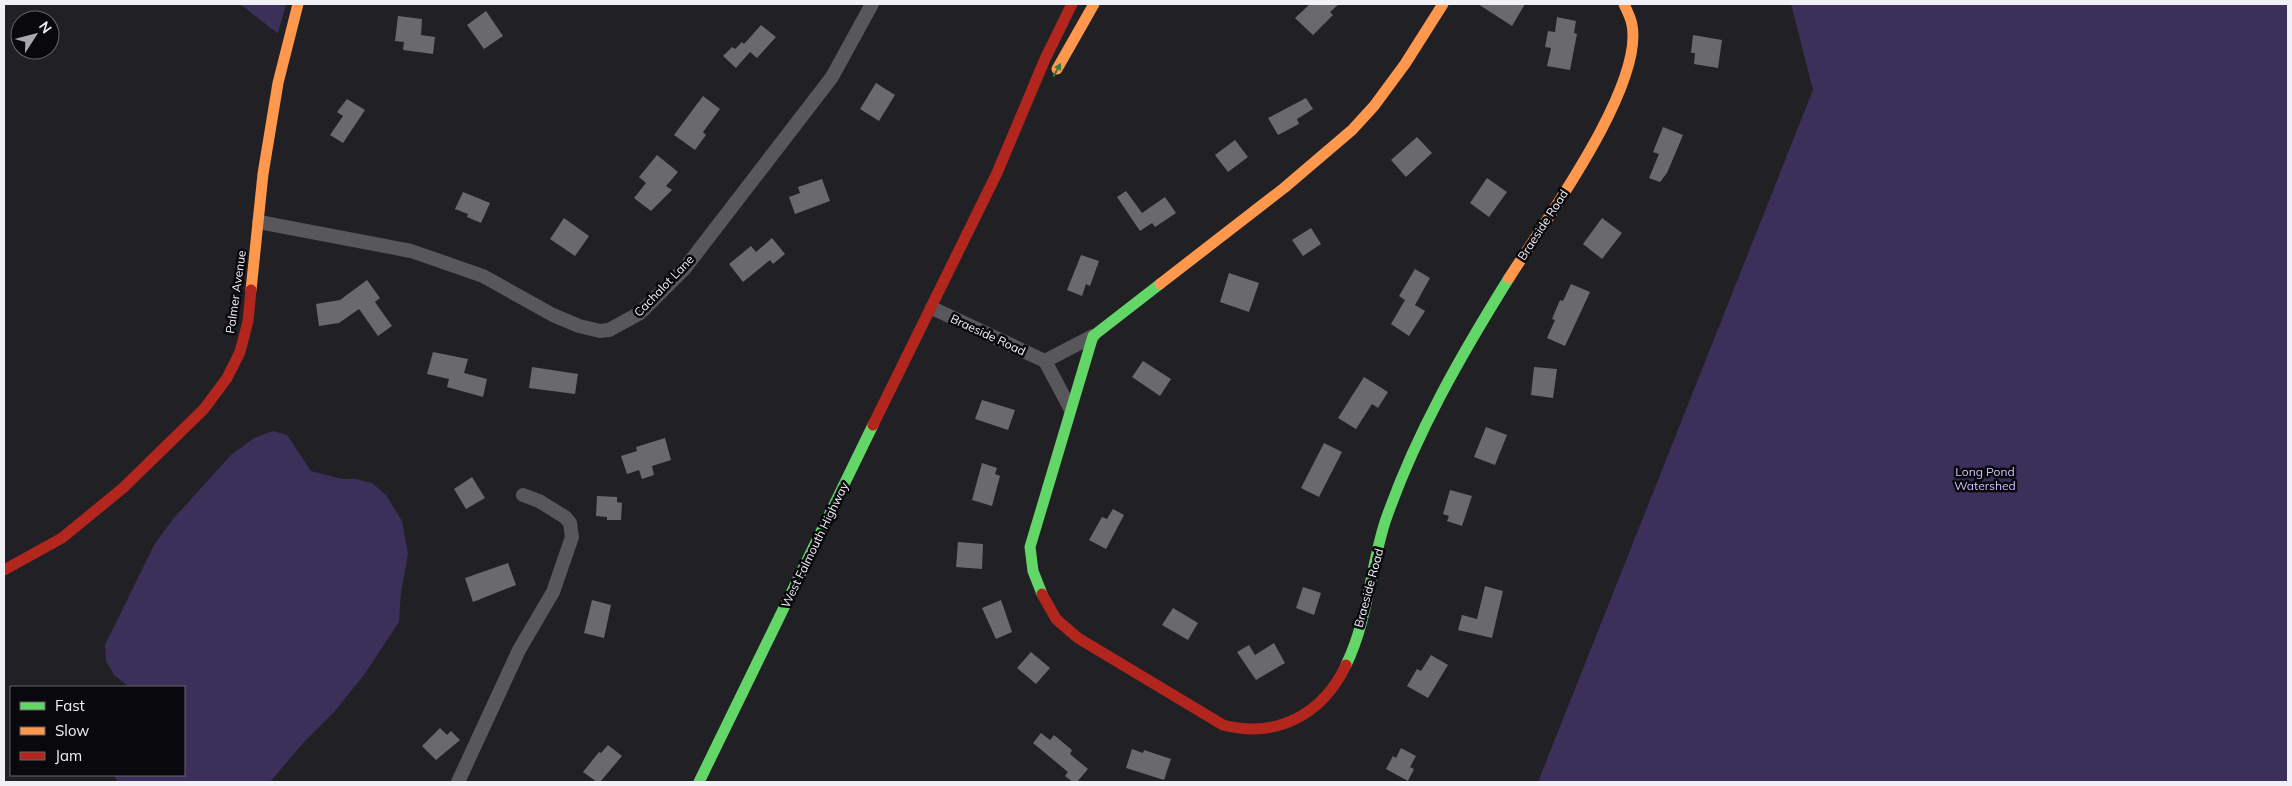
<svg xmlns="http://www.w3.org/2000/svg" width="2292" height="786" viewBox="0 0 2292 786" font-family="Mulish,sans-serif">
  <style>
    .green { fill: #3a305a }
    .building { fill: #6a696e }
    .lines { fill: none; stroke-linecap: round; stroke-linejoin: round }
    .street { stroke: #58575b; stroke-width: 14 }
    .fast { stroke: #63d668; stroke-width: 11 }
    .slow { stroke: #ff974d; stroke-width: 11 }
    .jam { stroke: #b3261e; stroke-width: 11 }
    .oneway { fill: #3a793f }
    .labels { text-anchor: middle; stroke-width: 5; stroke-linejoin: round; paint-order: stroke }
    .street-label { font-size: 12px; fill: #f1f0f7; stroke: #09080d }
    .park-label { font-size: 12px; fill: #cfc3ff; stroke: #09080d }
  </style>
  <rect width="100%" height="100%" fill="#212025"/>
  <g class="green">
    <polygon points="240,4 286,4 278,33 277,33"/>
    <polygon points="1791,4 2288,4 2288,782 1538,782 1813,90"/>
    <polygon points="273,431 287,435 311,471 342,479 356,479 372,483 386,495 402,521 408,554 401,593 399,622 364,675 334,712 304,742 270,782 118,782 113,775 184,775 184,687 129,687 114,675 106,661 105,645 154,545 173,519 231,455 254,438"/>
  </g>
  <g class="building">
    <polygon points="1310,4 1339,4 1330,12 1333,15 1313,35 1295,18"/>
    <polygon points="1478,4 1525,4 1512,26"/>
    <polygon points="486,11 503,36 484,49 467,25"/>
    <polygon points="398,16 422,19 421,35 435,37 433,54 403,50 404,42 395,41"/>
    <polygon points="1557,17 1576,21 1574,33 1577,34 1570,70 1547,66 1551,48 1545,47 1548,31 1555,32"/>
    <polygon points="761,25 776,37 757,58 750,52 736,68 723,56 732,47 735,49 742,42 744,44"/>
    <polygon points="1693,35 1722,40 1718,68 1694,64 1695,53 1691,53"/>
    <polygon points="876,83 895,95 879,121 860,109"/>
    <polygon points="703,96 720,109 703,132 706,135 695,150 674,135"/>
    <polygon points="1306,98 1313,109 1297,119 1299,124 1278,135 1268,118"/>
    <polygon points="347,99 365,110 343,143 330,135 343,116 337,112"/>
    <polygon points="1663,127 1683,135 1667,173 1660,182 1649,178 1659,154 1653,152"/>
    <polygon points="1417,137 1432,153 1406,177 1391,160"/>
    <polygon points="1235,140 1248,157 1228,172 1215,155"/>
    <polygon points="657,155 678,172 666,186 672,190 651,211 634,198 646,183 639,177"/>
    <polygon points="1487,178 1507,192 1489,217 1470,203"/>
    <polygon points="822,179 830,201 795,214 789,197 800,193 798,187"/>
    <polygon points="1126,191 1142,213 1165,197 1176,213 1155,227 1152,223 1140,231 1117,197"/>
    <polygon points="463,192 490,203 481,223 467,217 468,214 455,209"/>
    <polygon points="564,218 589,236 575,256 550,239"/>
    <polygon points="1602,218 1622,233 1602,259 1583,244"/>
    <polygon points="1311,228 1321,244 1303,256 1292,240"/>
    <polygon points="772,238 785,254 773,264 770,260 743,282 729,264 751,246 756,252"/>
    <polygon points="1081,255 1099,261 1090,286 1086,284 1082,296 1067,290"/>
    <polygon points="1415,269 1430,278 1415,305 1425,311 1409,336 1391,324 1405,300 1399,296"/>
    <polygon points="1229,273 1259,283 1249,312 1220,302"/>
    <polygon points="367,280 380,298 375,302 392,326 378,336 359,309 339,323 319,326 316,304 340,300"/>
    <polygon points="1571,284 1590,292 1565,346 1547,338 1555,320 1552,319 1560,300 1563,301"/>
    <polygon points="433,352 468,359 464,373 487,379 483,397 447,387 449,379 427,374"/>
    <polygon points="1143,361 1171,379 1160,396 1132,377"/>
    <polygon points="532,367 578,374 575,394 529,388"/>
    <polygon points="1534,367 1557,369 1553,398 1531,395"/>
    <polygon points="1364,377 1388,392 1378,408 1372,404 1356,429 1338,418"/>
    <polygon points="982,400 1015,410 1008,430 975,419"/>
    <polygon points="1486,427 1507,435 1495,465 1474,457"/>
    <polygon points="665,438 671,460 652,466 654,475 642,479 639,470 627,474 621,456 637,451 636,447"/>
    <polygon points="1324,443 1342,452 1319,497 1301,488"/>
    <polygon points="982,463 997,468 995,474 1000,476 992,506 972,500"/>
    <polygon points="472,477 485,498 466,509 454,489"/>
    <polygon points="1450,490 1472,496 1462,526 1447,521 1449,516 1443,514"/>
    <polygon points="597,496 617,497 617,502 622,503 621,520 607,520 607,517 596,516"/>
    <polygon points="1113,509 1124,515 1106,549 1089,540 1102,517 1107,519"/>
    <polygon points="958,542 983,544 982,569 956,567"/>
    <polygon points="508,563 516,585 473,602 465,578"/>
    <polygon points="1485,586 1503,591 1492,638 1458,630 1462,615 1477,619"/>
    <polygon points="1303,587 1321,593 1314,615 1296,608"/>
    <polygon points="592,600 611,605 604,638 584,633"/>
    <polygon points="1001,600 1012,632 996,639 982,608"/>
    <polygon points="1173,608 1198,623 1188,640 1162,625"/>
    <polygon points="1274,643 1285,663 1256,680 1237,652 1249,645 1255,655"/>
    <polygon points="1031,652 1050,668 1036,684 1017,668"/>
    <polygon points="1431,655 1448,665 1428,698 1407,686 1417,669 1421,671"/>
    <polygon points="440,728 447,735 451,731 460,740 436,760 422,746"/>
    <polygon points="1041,733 1050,740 1054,735 1072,750 1070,754 1088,769 1077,782 1073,782 1065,776 1068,772 1033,743"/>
    <polygon points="608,745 622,756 600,782 597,782 583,772 599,752 601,753"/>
    <polygon points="1401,748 1416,756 1410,767 1414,769 1408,781 1386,769 1393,756 1396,758"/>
    <polygon points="1132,749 1143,753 1144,750 1171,759 1164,780 1126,768"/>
  </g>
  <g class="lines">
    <g class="street">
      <polyline points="259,222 411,251 483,276 553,315 579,326 600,331 609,330 640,313 685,268 832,77 872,4"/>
      <polyline points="932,308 1045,361 1070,408"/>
      <polyline points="1045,361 1093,336"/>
      <polyline points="458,782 519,650 553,592 572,537 570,523 565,517 539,501 523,495"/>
    </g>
    <g class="fast">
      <polyline points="1042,594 1033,571 1030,547 1093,336 1160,284"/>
      <path d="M 1346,665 C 1368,620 1370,569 1385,522 C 1415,435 1461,355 1509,278"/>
      <polyline points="699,782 873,425"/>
    </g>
    <g class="slow">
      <polyline points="1057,69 1094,4"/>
      <path d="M 1509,278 C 1543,224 1644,87 1632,25 C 1631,18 1627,11 1624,4"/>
      <polyline points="1160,284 1284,188 1352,130 1374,106 1405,64 1443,4"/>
      <polyline points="251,290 263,174 278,83 298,4"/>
    </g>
    <g class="jam">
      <polyline points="873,425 997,173 1045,59 1072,4"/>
      <polyline points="4,570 62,538 123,488 204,409 227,378 240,352 248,321 251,290"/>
      <path d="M 1042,594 L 1056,619 L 1078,638 L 1223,725 C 1277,739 1323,714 1346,665"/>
    </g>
  </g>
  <defs><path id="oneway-solid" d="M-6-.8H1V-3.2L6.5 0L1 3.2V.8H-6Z" transform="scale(1.25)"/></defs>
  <use class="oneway" href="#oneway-solid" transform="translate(1057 70) rotate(-61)"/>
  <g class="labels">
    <g class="street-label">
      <text transform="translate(1543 225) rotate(-57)" y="4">Braeside Road</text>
      <text transform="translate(664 286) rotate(-46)" y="4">Cachalot Lane</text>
      <text transform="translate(236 292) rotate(-82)" y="4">Palmer Avenue</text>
      <text transform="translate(988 335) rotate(25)" y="4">Braeside Road</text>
      <text transform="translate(815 545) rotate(-64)" y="4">West Falmouth Highway</text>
      <text transform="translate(1369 588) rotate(-75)" y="4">Braeside Road</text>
    </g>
    <g class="park-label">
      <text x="1985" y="476">Long Pond<tspan x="1985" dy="14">Watershed</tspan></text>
    </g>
  </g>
  <rect width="2292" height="786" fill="none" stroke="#f1f0f7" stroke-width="10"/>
  <rect x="10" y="686" width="175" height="90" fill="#09080d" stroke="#66656b"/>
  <rect x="20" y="702" width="25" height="8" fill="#63d668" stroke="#66656b"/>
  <text x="55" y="711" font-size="15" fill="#f1f0f7">Fast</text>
  <rect x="20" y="727" width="25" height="8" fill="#ff974d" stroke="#66656b"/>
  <text x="55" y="736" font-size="15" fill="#f1f0f7">Slow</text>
  <rect x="20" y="752" width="25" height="8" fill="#b3261e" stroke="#66656b"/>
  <text x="55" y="761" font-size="15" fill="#f1f0f7">Jam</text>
  <g transform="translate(35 35) rotate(54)"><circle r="24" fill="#09080d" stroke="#66656b"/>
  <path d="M0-4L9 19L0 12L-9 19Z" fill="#a8a7ae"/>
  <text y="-8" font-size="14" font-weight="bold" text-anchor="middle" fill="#f1f0f7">N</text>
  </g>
</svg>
